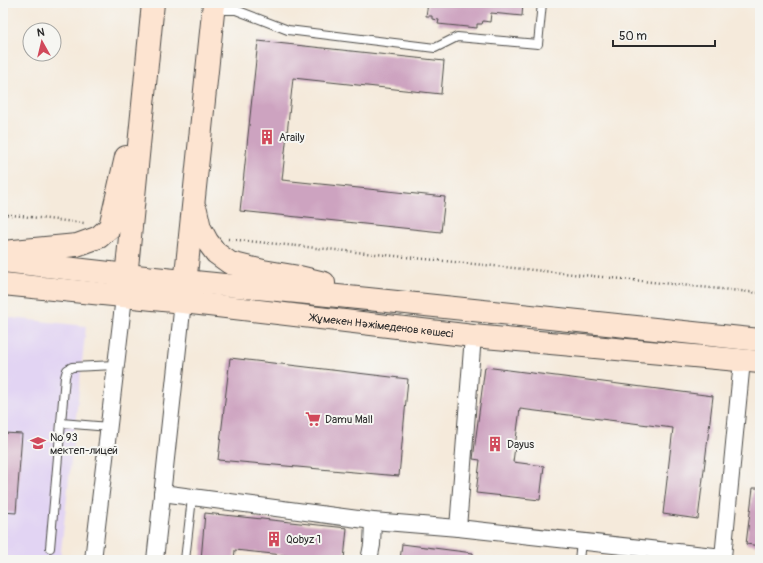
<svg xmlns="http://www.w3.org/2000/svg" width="763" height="563" viewBox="0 0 763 563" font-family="Pangolin,sans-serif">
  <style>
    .built { fill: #e2d4f3 }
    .building { fill: #cda3c0 }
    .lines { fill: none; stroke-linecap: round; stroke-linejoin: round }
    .lane-casing { stroke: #494845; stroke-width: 10 }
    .street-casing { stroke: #494845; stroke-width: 18 }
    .secondary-casing { stroke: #494845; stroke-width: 24 }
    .path { stroke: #494845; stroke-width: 2.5; stroke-dasharray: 1 3; stroke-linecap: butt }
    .lane { stroke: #fff; stroke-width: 8 }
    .street { stroke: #fff; stroke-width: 16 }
    .secondary { stroke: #fde4d1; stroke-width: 22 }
    .labels { text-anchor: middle; stroke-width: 4; stroke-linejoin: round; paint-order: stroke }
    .poi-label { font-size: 11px; fill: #2b2b2b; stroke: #f6f6f2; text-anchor: start }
    .street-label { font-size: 11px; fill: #2b2b2b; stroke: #f6f6f2 }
  </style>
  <rect width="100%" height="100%" fill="#f6f6f2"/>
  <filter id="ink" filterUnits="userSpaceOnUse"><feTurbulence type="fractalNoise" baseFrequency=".025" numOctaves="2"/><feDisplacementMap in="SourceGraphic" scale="8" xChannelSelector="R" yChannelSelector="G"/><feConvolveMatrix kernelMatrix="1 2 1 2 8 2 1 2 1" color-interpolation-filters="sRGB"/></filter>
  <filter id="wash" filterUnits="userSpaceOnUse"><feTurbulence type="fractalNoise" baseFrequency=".012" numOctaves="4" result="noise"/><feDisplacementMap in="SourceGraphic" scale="16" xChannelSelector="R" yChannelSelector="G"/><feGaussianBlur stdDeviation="0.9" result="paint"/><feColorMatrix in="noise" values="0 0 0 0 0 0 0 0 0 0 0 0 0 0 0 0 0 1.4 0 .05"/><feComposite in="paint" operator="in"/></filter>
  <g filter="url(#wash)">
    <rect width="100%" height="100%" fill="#f5eadb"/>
    <polygon class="built" points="3,317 86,326 60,560 3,560"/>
    <g id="blocks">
      <g class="building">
        <polygon points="428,3 523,3 522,16 491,13 490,22 483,21 482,24 477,24 477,28 438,24 439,20 432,19 432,16 426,16"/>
        <polygon points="258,41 444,61 441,94 293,78 282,180 445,197 441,232 240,211"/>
        <polygon points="230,358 408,379 399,476 218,460"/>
        <polygon points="485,367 713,396 698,519 663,514 673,428 520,409 513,462 544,466 540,500 476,493 480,460 473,459"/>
        <polygon points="3,433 22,434 16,513 3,512"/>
        <polygon points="753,488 760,488 760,546 746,544"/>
        <polygon points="205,513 347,528 344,560 330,560 235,550 234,560 201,560"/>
        <polygon points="402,544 473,553 473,560 400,560"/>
      </g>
    </g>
  </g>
  <g filter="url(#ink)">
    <use href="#blocks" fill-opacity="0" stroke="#494845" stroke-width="1"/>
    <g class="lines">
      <defs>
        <g id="lane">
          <polyline points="214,10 236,10 288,30 435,48 457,37 538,44 542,3"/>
          <polyline points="61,423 109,427"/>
          <polyline points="50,548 65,377 67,370 72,367 116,365"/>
          <polyline points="185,560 192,498"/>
          <polyline points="579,560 581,542"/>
        </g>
        <g id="street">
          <polyline points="162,493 373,521 458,528 473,336"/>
          <polyline points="458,528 723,557 742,361"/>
          <polyline points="93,560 124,297"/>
          <polyline points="155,560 183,302"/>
          <polyline points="369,560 372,545 373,521"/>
        </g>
        <g id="secondary">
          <polyline points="196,210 200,228 207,241 216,253 230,263 263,271 299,277 324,283"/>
          <polyline points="3,252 77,245 99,237 110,227 126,157"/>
          <polyline points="3,261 154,278 368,299 760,340"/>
          <path id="s1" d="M 3,284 L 183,302 L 473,336 L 760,362"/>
          <polyline points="125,288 153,3"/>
          <polyline points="184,294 214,3"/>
        </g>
      </defs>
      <use href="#lane" class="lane-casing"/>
      <use href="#street" class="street-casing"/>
      <use href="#secondary" class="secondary-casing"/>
      <g class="path">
        <polyline points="3,214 84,223"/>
        <polyline points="228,239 760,293"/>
      </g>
      <use href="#lane" class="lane"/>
      <use href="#street" class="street"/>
      <use href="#secondary" class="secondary"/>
    </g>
  </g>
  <defs>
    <symbol id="building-bare" viewBox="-9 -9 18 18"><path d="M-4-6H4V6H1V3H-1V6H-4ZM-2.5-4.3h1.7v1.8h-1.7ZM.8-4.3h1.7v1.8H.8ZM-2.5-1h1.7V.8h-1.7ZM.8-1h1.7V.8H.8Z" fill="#d1495b" stroke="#f6f6f2" stroke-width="2.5" paint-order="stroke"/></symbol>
    <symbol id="supermarket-bare" viewBox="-9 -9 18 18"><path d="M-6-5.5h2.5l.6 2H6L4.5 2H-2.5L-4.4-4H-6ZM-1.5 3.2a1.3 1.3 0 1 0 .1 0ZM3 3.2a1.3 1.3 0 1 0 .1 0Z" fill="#d1495b" stroke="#f6f6f2" stroke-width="2.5" paint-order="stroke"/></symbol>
    <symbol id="school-bare" viewBox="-9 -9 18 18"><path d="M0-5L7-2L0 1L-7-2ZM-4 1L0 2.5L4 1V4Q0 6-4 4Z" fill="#d1495b" stroke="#f6f6f2" stroke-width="2.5" paint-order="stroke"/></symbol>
  </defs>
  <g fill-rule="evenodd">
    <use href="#building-bare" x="256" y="126" width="22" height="22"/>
    <use href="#supermarket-bare" x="302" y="408" width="22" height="22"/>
    <use href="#school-bare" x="27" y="432" width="22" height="22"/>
    <use href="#building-bare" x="484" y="433" width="22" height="22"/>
    <use href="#building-bare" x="263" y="528" width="22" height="22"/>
  </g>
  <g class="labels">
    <g class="poi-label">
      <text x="279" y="141">Araily</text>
      <text x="325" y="423">Damu Mall</text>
      <text x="50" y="441">№ 93<tspan x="50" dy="13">мектеп-лицей</tspan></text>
      <text x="507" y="448">Dayus</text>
      <text x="286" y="543">Qobyz 1</text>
    </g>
    <g class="street-label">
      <text dy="4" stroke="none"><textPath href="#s1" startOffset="381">Жұмекен Нәжімеденов көшесі</textPath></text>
    </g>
  </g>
  <rect width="763" height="563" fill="none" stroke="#f6f6f2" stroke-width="16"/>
  <g transform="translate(42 42) rotate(352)"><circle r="19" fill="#f6f6f2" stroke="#a5a5a2"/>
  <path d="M0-3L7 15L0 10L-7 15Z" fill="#d1495b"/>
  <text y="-6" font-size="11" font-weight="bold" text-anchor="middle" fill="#2b2b2b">N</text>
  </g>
  <path d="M613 40v6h102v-6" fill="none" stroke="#2b2b2b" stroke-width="2"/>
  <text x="619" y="40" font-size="12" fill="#2b2b2b" stroke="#f6f6f2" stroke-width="3" paint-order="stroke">50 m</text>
</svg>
